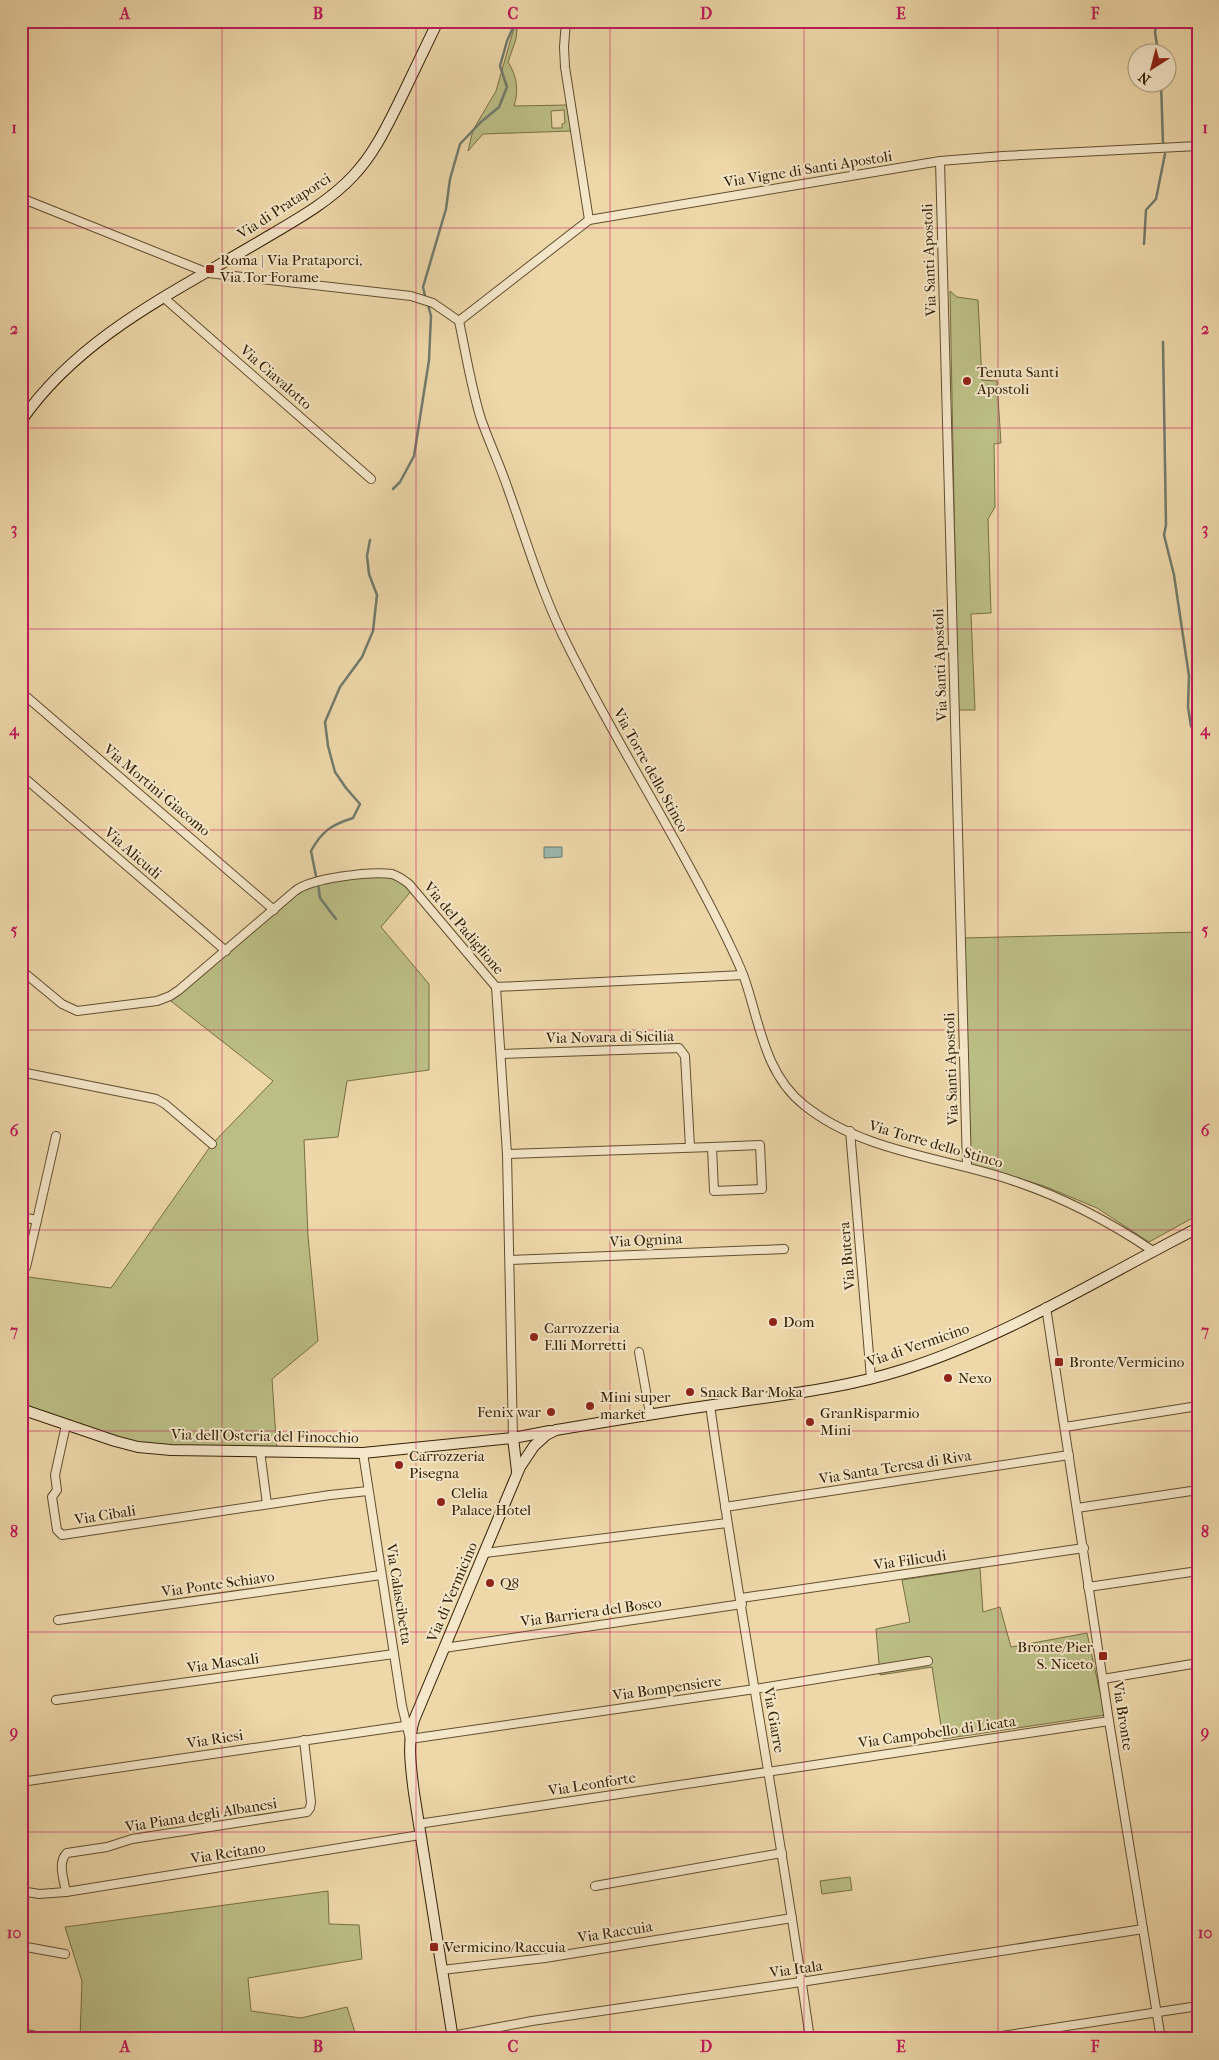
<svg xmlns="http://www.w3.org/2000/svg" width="1219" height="2060" viewBox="0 0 1219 2060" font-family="'IM FELL French Canon',serif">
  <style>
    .green { fill: #bcbe86; stroke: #786f45; fill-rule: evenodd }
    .water { fill: #9cb8b2; stroke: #727b6c }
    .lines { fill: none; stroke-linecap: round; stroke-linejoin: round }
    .stream { stroke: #727b6c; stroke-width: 2.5 }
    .street-casing { stroke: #624e2e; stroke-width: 10 }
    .secondary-casing { stroke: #342004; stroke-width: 12 }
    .street { stroke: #f4e6c8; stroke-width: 8 }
    .secondary { stroke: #f4e6c8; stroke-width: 10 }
    .grid { fill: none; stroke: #c2185b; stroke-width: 1; stroke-opacity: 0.55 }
    .poi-dot { fill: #8f2418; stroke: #f4e6c8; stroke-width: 2 }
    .labels { text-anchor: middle; stroke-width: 4; stroke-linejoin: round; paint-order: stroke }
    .street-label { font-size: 15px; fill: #342004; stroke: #f4e6c8 }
    .poi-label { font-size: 15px; fill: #342004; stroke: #f4e6c8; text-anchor: start }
    .neatline { fill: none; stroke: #c2185b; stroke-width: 2 }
    .grid-label { font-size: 16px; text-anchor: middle; font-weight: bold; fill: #c2185b }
  </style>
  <rect width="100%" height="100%" fill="#eed8aa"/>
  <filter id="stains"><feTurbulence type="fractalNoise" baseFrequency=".004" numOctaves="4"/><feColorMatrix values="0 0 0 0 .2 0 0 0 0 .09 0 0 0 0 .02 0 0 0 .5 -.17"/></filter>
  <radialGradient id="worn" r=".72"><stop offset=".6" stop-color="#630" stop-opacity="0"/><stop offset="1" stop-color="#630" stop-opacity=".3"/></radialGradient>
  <g class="green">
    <path d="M 516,21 L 518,21 L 516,39 L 508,62 C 517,76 519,91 514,106 L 567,105 L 572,131 L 483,134 L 468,151 L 473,130 L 496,91 ZM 564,110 L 565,123 L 562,124 L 562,128 L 552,128 L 551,111 Z"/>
    <polygon points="950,291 957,297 978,300 982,380 997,381 1001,443 994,444 995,507 988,519 991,613 971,614 975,710 958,710"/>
    <polygon points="388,874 413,889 381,927 429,984 429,1070 347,1081 338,1137 304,1140 308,1236 318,1341 272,1379 277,1452 159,1450 21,1409 21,1276 111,1288 212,1144 273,1081 167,998 305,884"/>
    <polygon points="1198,932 1198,1215 1149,1242 1097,1208 1044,1186 970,1165 963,938"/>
    <polygon points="980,1568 983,1612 1000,1607 1011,1647 1087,1633 1105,1715 943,1739 932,1667 880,1675 876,1629 910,1622 902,1580"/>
    <polygon points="850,1877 852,1890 822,1894 820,1881"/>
    <polygon points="328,1891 329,1924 359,1925 362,1959 248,1978 251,2011 301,2018 347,2007 357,2039 80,2039 82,1981 65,1927"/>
  </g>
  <polygon class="water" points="544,847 562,847 562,857 544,858"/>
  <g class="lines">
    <g class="stream">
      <polyline points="1157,21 1155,32 1158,52"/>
      <polyline points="1161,82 1163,143"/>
      <polyline points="1144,244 1146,210 1156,199 1165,154"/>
      <polyline points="425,296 423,287 446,209 450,179 460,144 481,122 499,107 507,87 500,66 507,41 516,21"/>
      <polyline points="1163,342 1166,525 1164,535 1174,575 1189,676 1188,707 1191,726 1198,736"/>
      <polyline points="393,489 400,482 414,456 429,360 431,316 428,305"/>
      <path d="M 316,876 L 311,851 C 322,831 331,825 353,818 L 360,804 L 346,788 L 335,772 L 328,746 L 325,722 L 340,687 L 362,657 L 373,631 L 377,595 L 369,574 L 367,556 L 370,540"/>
      <polyline points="318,884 320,898 336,919"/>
    </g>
    <defs>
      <g id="street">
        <polyline points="566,21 564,47 565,67 589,220"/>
        <polyline points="940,161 967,1167"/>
        <path d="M 21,198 L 208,273 L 411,296 L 433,303 L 459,321 C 466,354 471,387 481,419 C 489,442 500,465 508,489 C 527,542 542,595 568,646 C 617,745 678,838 726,937 C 733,952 741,967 746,983 C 760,1026 766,1075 804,1105 C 861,1151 940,1157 1008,1179 C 1061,1196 1107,1220 1153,1251"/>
        <polyline points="163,297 371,479"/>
        <polyline points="459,321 589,220 940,161 1003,156 1198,146"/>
        <polyline points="21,692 274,910"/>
        <polyline points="21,775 226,951"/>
        <path d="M 21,970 L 62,1004 L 77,1011 L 157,1001 L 170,996 L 179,990 L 295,891 C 311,878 371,871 392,874 C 398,876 404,880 409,884 L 496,987 L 507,1154 L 513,1438"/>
        <polyline points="496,987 743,975"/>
        <polyline points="501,1054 679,1048 685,1056 690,1147"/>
        <polyline points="21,1072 156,1099 165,1104 212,1144"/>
        <polyline points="850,1131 871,1378"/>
        <polygon points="760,1145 762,1189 714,1191 712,1147"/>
        <polyline points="507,1154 712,1147"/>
        <polyline points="21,1217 37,1220 56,1136"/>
        <polyline points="510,1260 784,1249"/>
        <polyline points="26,1267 37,1220"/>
        <polyline points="1046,1307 1109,1721 1161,2039"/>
        <polyline points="639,1352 650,1414"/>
        <path d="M 710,1405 C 740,1617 780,1827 810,2039"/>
        <polyline points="66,1425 55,1475 57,1490 52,1497 57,1530 62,1535 330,1495 368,1491"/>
        <polyline points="1065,1427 1198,1406"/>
        <polyline points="260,1451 267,1504"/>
        <polyline points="363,1453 402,1706 410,1739 755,1689 928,1661"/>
        <polyline points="725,1507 1069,1455"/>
        <polyline points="1077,1508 1198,1490"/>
        <polyline points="485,1553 727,1523"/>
        <polyline points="1088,1587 1198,1571"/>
        <polyline points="741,1598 1084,1548"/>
        <polyline points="58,1620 381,1575"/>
        <polyline points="444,1648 742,1604"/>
        <polyline points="1103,1679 1198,1663"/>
        <polyline points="56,1700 394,1654"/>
        <polyline points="21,1782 411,1725"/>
        <polyline points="418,1824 1109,1721"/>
        <polyline points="595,1886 782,1853"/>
        <polyline points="21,1891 39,1894 66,1892 420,1835"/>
        <path d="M 66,1892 C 64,1880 57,1862 67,1853 L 107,1847 L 132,1839 L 307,1812 L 310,1808 L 311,1802 L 304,1740"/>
        <polyline points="21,1946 65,1954"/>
        <polyline points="442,1970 545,1958 792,1918"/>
        <polyline points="21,2033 51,2039"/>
        <polyline points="452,2036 532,2021 801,1982 1143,1929"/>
        <polyline points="982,2039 1198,2006"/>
      </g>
      <g id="secondary">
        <path d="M 21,421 C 81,334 179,290 267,237 C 296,220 330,201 353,176 C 375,153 388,124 402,96 C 414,71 426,46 438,21"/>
        <polyline points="21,1409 115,1441 138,1447 171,1450 363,1453 513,1438 550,1431"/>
        <polyline points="513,1438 517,1471"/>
        <path d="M 453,2039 L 414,1793 C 411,1769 407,1743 414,1720 L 520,1467 L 534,1446 L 546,1435 L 556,1430 C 616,1420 675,1410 735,1402 C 791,1394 848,1387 902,1370 C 1003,1339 1103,1276 1198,1228"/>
      </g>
    </defs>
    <use href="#street" class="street-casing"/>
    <use href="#secondary" class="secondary-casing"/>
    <use href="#street" class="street"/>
    <use href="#secondary" class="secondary"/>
  </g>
  <path class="grid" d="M 222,21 L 222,2039M 416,21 L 416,2039M 610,21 L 610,2039M 804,21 L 804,2039M 998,21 L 998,2039M 21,228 L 1198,228M 21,428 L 1198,428M 21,629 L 1198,629M 21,830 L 1198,830M 21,1030 L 1198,1030M 21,1230 L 1198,1230M 21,1431 L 1198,1431M 21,1632 L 1198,1632M 21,1832 L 1198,1832"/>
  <g class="poi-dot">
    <rect x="205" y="264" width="10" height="10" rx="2.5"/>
    <circle cx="967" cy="381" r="5"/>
    <circle cx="773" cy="1322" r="5"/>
    <circle cx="534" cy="1337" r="5"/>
    <rect x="1054" y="1357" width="10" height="10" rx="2.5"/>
    <circle cx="948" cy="1378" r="5"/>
    <circle cx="690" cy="1392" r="5"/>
    <circle cx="590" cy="1406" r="5"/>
    <circle cx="551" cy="1412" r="5"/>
    <circle cx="810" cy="1422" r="5"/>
    <circle cx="399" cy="1465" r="5"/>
    <circle cx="441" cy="1502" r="5"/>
    <circle cx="490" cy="1583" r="5"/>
    <rect x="1098" y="1651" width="10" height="10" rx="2.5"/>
    <rect x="429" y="1942" width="10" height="10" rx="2.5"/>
  </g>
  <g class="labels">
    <g class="street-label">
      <text transform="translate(808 169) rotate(-9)" y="5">Via Vigne di Santi Apostoli</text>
      <text transform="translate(284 206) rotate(-33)" y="5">Via di Prataporci</text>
      <text transform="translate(929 260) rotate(-92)" y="5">Via Santi Apostoli</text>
      <text transform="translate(276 377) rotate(41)" y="5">Via Ciavalotto</text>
      <text transform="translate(940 665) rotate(-92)" y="5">Via Santi Apostoli</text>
      <text transform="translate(651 770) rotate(61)" y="5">Via Torre dello Stinco</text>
      <text transform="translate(157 790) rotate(40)" y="5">Via Mortini Giacomo</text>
      <text transform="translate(133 853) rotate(41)" y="5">Via Alicudi</text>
      <text transform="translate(464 928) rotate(50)" y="5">Via del Padiglione</text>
      <text transform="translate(610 1037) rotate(-1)" y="5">Via Novara di Sicilia</text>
      <text transform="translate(951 1069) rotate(-92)" y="5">Via Santi Apostoli</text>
      <text transform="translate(936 1144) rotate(16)" y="5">Via Torre dello Stinco</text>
      <text transform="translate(646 1240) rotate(-3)" y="5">Via Ognina</text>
      <text transform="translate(847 1256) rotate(-95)" y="5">Via Butera</text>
      <text transform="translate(918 1345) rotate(-19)" y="5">Via di Vermicino</text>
      <text transform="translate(265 1436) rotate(1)" y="5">Via dell'Osteria del Finocchio</text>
      <text transform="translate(895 1467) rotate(-9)" y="5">Via Santa Teresa di Riva</text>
      <text transform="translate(105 1515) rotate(-9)" y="5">Via Cibali</text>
      <text transform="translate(910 1560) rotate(-8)" y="5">Via Filicudi</text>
      <text transform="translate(218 1584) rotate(-8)" y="5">Via Ponte Schiavo</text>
      <text transform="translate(452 1592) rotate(-67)" y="5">Via di Vermicino</text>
      <text transform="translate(399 1594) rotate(81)" y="5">Via Calascibetta</text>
      <text transform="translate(591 1612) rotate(-8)" y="5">Via Barriera del Bosco</text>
      <text transform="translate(223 1663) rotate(-8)" y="5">Via Mascali</text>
      <text transform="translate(667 1688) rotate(-8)" y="5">Via Bompensiere</text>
      <text transform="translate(1123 1716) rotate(81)" y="5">Via Bronte</text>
      <text transform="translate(774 1720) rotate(80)" y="5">Via Giarre</text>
      <text transform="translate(937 1732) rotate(-8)" y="5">Via Campobello di Licata</text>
      <text transform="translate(215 1739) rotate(-9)" y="5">Via Riesi</text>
      <text transform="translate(592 1784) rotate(-9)" y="5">Via Leonforte</text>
      <text transform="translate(201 1815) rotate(-9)" y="5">Via Piana degli Albanesi</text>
      <text transform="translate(228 1853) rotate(-9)" y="5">Via Reitano</text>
      <text transform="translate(615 1932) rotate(-9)" y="5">Via Raccuia</text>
      <text transform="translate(796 1969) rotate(-8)" y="5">Via Itala</text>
    </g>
    <g class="poi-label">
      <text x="220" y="265">Roma | Via Prataporci,<tspan x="220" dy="17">Via Tor Forame</tspan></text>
      <text x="977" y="377">Tenuta Santi<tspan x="977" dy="17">Apostoli</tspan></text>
      <text x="783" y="1327">Dom</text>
      <text x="544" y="1333">Carrozzeria<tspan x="544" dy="17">F.lli Morretti</tspan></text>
      <text x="1069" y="1367">Bronte/Vermicino</text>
      <text x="958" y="1383">Nexo</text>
      <text x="700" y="1397">Snack Bar Moka</text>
      <text x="600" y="1402">Mini super<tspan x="600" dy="17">market</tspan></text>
      <text x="541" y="1417" text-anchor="end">Fenix war</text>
      <text x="820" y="1418">GranRisparmio<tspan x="820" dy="17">Mini</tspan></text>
      <text x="409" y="1461">Carrozzeria<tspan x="409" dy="17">Pisegna</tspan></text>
      <text x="451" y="1498">Clelia<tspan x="451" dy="17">Palace Hotel</tspan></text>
      <text x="500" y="1588">Q8</text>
      <text x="1093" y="1652" text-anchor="end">Bronte/Pier<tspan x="1093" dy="17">S. Niceto</tspan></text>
      <text x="444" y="1952">Vermicino/Raccuia</text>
    </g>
  </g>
  <rect width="1219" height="2060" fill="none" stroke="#eed8aa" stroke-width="55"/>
  <g transform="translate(1152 68) rotate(216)"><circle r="24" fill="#f4e6c8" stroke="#a7977a"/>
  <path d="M0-4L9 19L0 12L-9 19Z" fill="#8f2418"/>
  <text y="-8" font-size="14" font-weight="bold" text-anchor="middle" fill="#342004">N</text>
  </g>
  <rect x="28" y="28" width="1164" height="2004" class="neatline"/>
  <g class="grid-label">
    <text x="125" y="19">A</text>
    <text x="318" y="19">B</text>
    <text x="513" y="19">C</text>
    <text x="706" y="19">D</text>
    <text x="901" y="19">E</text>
    <text x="1095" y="19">F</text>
    <text x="14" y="133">1</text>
    <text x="1205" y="133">1</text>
    <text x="14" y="334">2</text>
    <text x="1205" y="334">2</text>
    <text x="14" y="534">3</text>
    <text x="1205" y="534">3</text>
    <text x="14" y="735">4</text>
    <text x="1205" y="735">4</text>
    <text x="14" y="935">5</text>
    <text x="1205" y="935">5</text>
    <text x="14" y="1136">6</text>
    <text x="1205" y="1136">6</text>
    <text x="14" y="1336">7</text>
    <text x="1205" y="1336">7</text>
    <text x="14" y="1537">8</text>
    <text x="1205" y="1537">8</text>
    <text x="14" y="1737">9</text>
    <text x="1205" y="1737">9</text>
    <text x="14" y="1938">10</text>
    <text x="1205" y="1938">10</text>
    <text x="125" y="2052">A</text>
    <text x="318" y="2052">B</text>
    <text x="513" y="2052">C</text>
    <text x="706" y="2052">D</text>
    <text x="901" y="2052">E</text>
    <text x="1095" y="2052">F</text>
  </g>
  <rect width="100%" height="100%" filter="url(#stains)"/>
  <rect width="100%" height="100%" fill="url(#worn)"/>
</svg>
